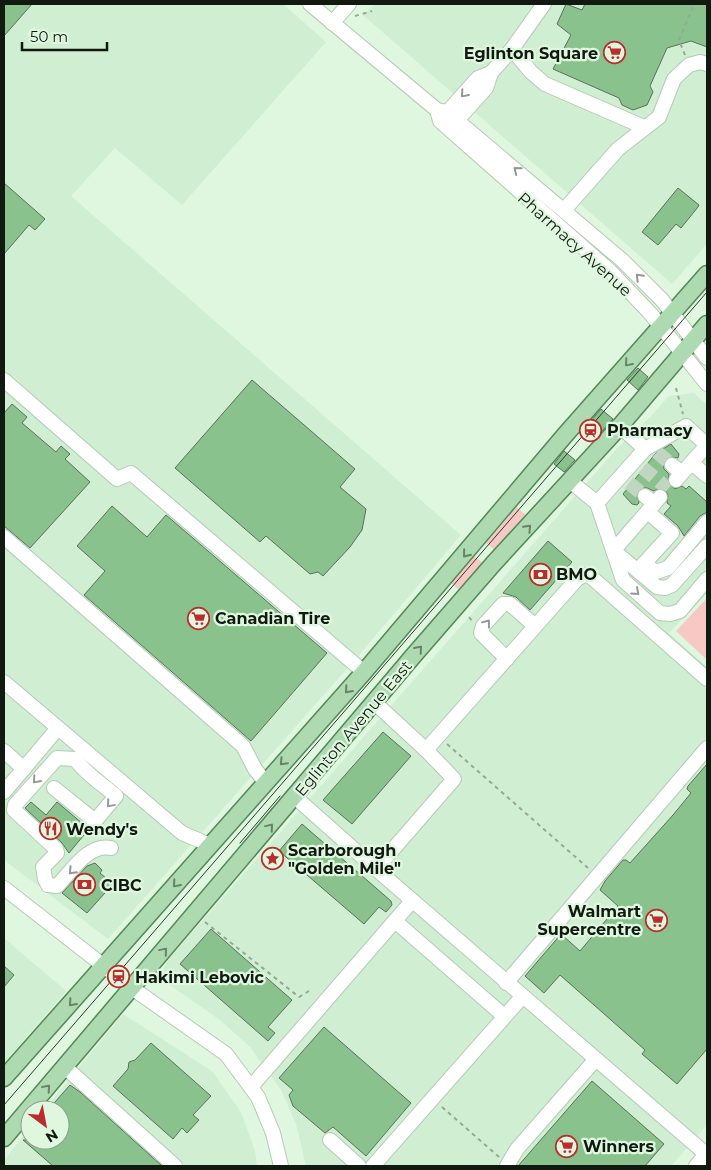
<svg xmlns="http://www.w3.org/2000/svg" width="711" height="1170" viewBox="0 0 711 1170" font-family="Montserrat,sans-serif">
  <style>
    .built { fill: #d0eed1 }
    .green { fill: #f6c9c4 }
    .building { fill: #8ac28d; stroke: #5b705c }
    .lines { fill: none; stroke-linecap: round; stroke-linejoin: round }
    .minor-tunnel { stroke: #c0d6c0; stroke-width: 14; stroke-dasharray: 14 7; stroke-linecap: butt }
    .minor-casing { stroke: #b4cbb4; stroke-width: 16 }
    .major-casing { stroke: #538757; stroke-width: 19 }
    .path { stroke: #96a996; stroke-width: 2; stroke-dasharray: 4 4; stroke-linecap: butt }
    .minor { stroke: #fff; stroke-width: 14 }
    .major { stroke: #addab0; stroke-width: 16 }
    .tram { stroke: #2e382e; stroke-width: 1 }
    .oneway { stroke: #949894 }
    .oneway2 { stroke: #678368 }
    .labels { text-anchor: middle; stroke-width: 4.5; stroke-linejoin: round; paint-order: stroke }
    .poi-label { font-size: 16px; font-weight: bold; fill: #111911; stroke: #dff7df; text-anchor: start }
    .street-label { font-size: 16px; fill: #111911; stroke: #dff7df }
  </style>
  <rect width="100%" height="100%" fill="#dff7df"/>
  <g class="built">
    <polygon points="4,4 283,4 326,42 182,205 115,148 71,196 461,535 359,655 108,939 4,860"/>
    <polygon points="375,4 707,4 707,244 672,284 363,15"/>
    <polygon points="694,393 707,405 707,594 669,633 707,667 707,1125 671,1166 306,1166 296,1124 281,1090 250,1047 220,1020 164,981 162,971 168,960 619,446 650,417 669,396"/>
    <polygon points="4,938 66,991 4,1063"/>
    <polygon points="123,1014 212,1071 241,1112 255,1151 257,1166 4,1166 4,1160 30,1128 30,1140 60,1140 60,1110 44,1110"/>
  </g>
  <g class="green">
    <polygon points="524,491 528,494 516,507 526,515 538,502 541,505 496,551 486,543 516,508 513,506"/>
    <polygon points="473,555 485,565 462,592 450,582"/>
    <polygon points="707,598 707,660 676,631"/>
  </g>
  <g class="building">
    <polygon points="4,4 32,4 4,36"/>
    <polygon points="566,4 582,10 585,4 707,4 707,47 691,41 667,48 650,86 653,92 647,105 633,110 622,105 619,98 553,69 571,35 557,24"/>
    <polygon points="4,183 45,219 35,230 29,225 4,254"/>
    <polygon points="678,188 699,205 698,207 681,228 676,224 658,245 642,232"/>
    <polygon points="638,368 648,377 638,390 627,380"/>
    <polygon points="252,380 355,469 340,487 366,509 362,530 350,547 323,576 318,572 310,574 266,536 260,542 175,468"/>
    <polygon points="12,404 27,417 22,423 56,452 61,446 70,454 65,459 90,482 30,548 4,526 4,413"/>
    <polygon points="601,409 613,419 601,432 590,422"/>
    <polygon points="671,444 679,454 678,458 668,457 663,463 664,469 669,474 668,483 675,489 682,486 686,489 689,486 707,502 707,512 700,516 684,536 678,526 664,514 671,506 667,503 668,495 665,490 658,489 654,491 647,488 642,488 637,494 639,503 637,505 632,504 623,494 656,453"/>
    <polygon points="564,451 575,460 564,472 554,464"/>
    <polygon points="112,506 147,537 166,515 327,653 251,741 84,595 105,571 77,546"/>
    <polygon points="548,541 572,562 530,610 516,597 503,593"/>
    <polygon points="383,732 411,756 352,824 323,800"/>
    <polygon points="707,764 707,1049 677,1084 642,1054 645,1050 560,975 544,993 525,976 561,934 580,951 618,906 600,890 605,881 623,860 626,860 630,863 673,815 691,793 687,789 688,786"/>
    <polygon points="31,802 46,815 57,802 89,829 69,853 62,843 25,808"/>
    <polygon points="302,824 391,901 392,905 386,912 379,907 364,924 279,851"/>
    <polygon points="95,863 102,870 100,873 113,884 87,913 62,893 87,866"/>
    <polygon points="211,929 292,1000 268,1027 275,1033 268,1041 180,964"/>
    <polygon points="4,966 14,975 4,987"/>
    <polygon points="324,1027 411,1103 366,1156 333,1127 325,1133 293,1106 289,1095 293,1090 279,1078"/>
    <polygon points="151,1043 211,1096 193,1115 199,1120 187,1133 182,1128 173,1139 113,1086 128,1069 129,1062 135,1060"/>
    <polygon points="592,1081 664,1144 645,1166 518,1166"/>
    <polygon points="70,1085 80,1092 162,1166 53,1166 23,1140 60,1140 60,1110 48,1110"/>
  </g>
  <g class="lines">
    <g class="minor-tunnel">
      <polyline points="657,452 672,465"/>
      <polyline points="643,468 668,489"/>
      <polyline points="629,483 645,496"/>
    </g>
    <defs>
      <g id="minor">
        <polyline points="310,4 437,110 447,112 622,260 662,300 707,358"/>
        <polyline points="332,23 349,4"/>
        <polyline points="512,49 531,72 545,84 644,127"/>
        <polyline points="437,110 440,121 610,271 650,313 707,384"/>
        <polyline points="442,118 478,78 491,73"/>
        <polyline points="452,126 486,88 491,73 512,49 544,4"/>
        <polyline points="565,209 618,149 659,117 674,79 689,65 700,62 707,64"/>
        <polyline points="4,380 117,479 131,473 364,672"/>
        <polyline points="645,449 686,426 707,445 676,480"/>
        <polyline points="692,463 707,476"/>
        <polyline points="672,465 682,473"/>
        <polyline points="570,481 597,503 623,580 660,613 670,614 680,611 707,579"/>
        <polyline points="645,496 654,504"/>
        <polyline points="597,503 645,449 620,426"/>
        <polyline points="4,537 243,746 255,769 265,782"/>
        <polyline points="614,550 660,497"/>
        <polyline points="614,551 657,587 665,588 672,585 707,546"/>
        <polyline points="638,570 649,567 656,572 668,568 707,522"/>
        <polyline points="638,570 672,533 648,512"/>
        <polyline points="507,659 481,633 483,626 503,604 510,604 535,626"/>
        <polyline points="4,682 182,833 210,845"/>
        <polyline points="374,702 426,750"/>
        <polyline points="4,751 24,769"/>
        <path d="M 54,788 L 95,821 L 116,796 C 102,784 86,774 75,759 L 57,758 L 15,805 L 14,810 L 56,849 L 57,853 L 43,867 L 45,879 L 48,885 L 57,886 C 71,872 88,843 111,848"/>
        <polyline points="4,792 58,728"/>
        <polyline points="295,797 376,869"/>
        <polyline points="4,888 132,988 226,1054 258,1097 273,1133 281,1166"/>
        <polyline points="395,921 504,1016"/>
        <polyline points="506,983 707,748"/>
        <polyline points="65,1067 175,1166"/>
        <polyline points="251,1087 412,901"/>
        <polyline points="330,1140 359,1166"/>
        <polyline points="706,1154 376,869 454,779 426,750 577,579 584,575 590,576 707,679"/>
        <polyline points="373,1166 522,997"/>
        <polyline points="507,1166 517,1149 596,1059"/>
        <polyline points="696,1166 707,1153"/>
      </g>
      <g id="major">
        <polyline points="4,1078 364,672 565,435 707,274"/>
        <polyline points="4,1138 414,655 494,563 620,426 707,324"/>
      </g>
    </defs>
    <use href="#minor" class="minor-casing"/>
    <use href="#major" class="major-casing"/>
    <g class="path">
      <polyline points="355,16 372,11"/>
      <polyline points="685,55 679,40 694,4"/>
      <polyline points="676,388 683,414"/>
      <polyline points="469,617 472,621"/>
      <polyline points="447,744 588,868"/>
      <polyline points="205,922 299,997 309,991"/>
      <polyline points="442,1107 499,1157"/>
    </g>
    <use href="#minor" class="minor"/>
    <use href="#major" class="major"/>
    <g class="tram">
      <polyline points="240,843 280,796"/>
      <polyline points="4,1105 707,292"/>
    </g>
  </g>
  <defs><path id="oneway-chevron" d="M-2-3.5L2.5 0L-2 3.5" fill="none" stroke-width="1.6" stroke-linecap="round" stroke-linejoin="round" transform="scale(1.25)"/></defs>
  <g class="oneway">
    <use href="#oneway-chevron" transform="translate(464 94) rotate(131)"/>
    <use href="#oneway-chevron" transform="translate(517 170) rotate(-141)"/>
    <use href="#oneway-chevron" transform="translate(639 277) rotate(-135)"/>
    <use href="#oneway-chevron" transform="translate(636 592) rotate(42)"/>
    <use href="#oneway-chevron" transform="translate(487 623) rotate(-53)"/>
    <use href="#oneway-chevron" transform="translate(36 780) rotate(131)"/>
    <use href="#oneway-chevron" transform="translate(110 804) rotate(130)"/>
    <use href="#oneway-chevron" transform="translate(72 871) rotate(134)"/>
  </g>
  <g class="oneway2">
    <use href="#oneway-chevron" transform="translate(628 363) rotate(131)"/>
    <use href="#oneway-chevron" transform="translate(528 528) rotate(-46)"/>
    <use href="#oneway-chevron" transform="translate(466 554) rotate(129)"/>
    <use href="#oneway-chevron" transform="translate(419 649) rotate(-49)"/>
    <use href="#oneway-chevron" transform="translate(348 690) rotate(132)"/>
    <use href="#oneway-chevron" transform="translate(283 762) rotate(133)"/>
    <use href="#oneway-chevron" transform="translate(270 827) rotate(-50)"/>
    <use href="#oneway-chevron" transform="translate(176 884) rotate(131)"/>
    <use href="#oneway-chevron" transform="translate(164 951) rotate(-50)"/>
    <use href="#oneway-chevron" transform="translate(72 1003) rotate(132)"/>
    <use href="#oneway-chevron" transform="translate(47 1088) rotate(-49)"/>
  </g>
  <defs>
    <symbol id="supermarket-ring" viewBox="-11 -11 22 22"><circle r="9.5" fill="#dff7df" stroke="#bb2c2e" stroke-width="1.5"/><path d="M-6-5.5h2.5l.6 2H6L4.5 2H-2.5L-4.4-4H-6ZM-1.5 3.2a1.3 1.3 0 1 0 .1 0ZM3 3.2a1.3 1.3 0 1 0 .1 0Z" fill="#bb2c2e"/></symbol>
    <symbol id="station-ring" viewBox="-11 -11 22 22"><circle r="9.5" fill="#dff7df" stroke="#bb2c2e" stroke-width="1.5"/><path d="M-3-6H3Q5-6 5-4V2Q5 4 3 4L4.5 6H3L1.5 4h-3L-3 6H-4.5L-3 4Q-5 4-5 2V-4Q-5-6-3-6ZM-3.5-4v3h7v-3ZM-3.5 1v1.5H-2V1ZM2 1v1.5H3.5V1Z" fill="#bb2c2e"/></symbol>
    <symbol id="bank-ring" viewBox="-11 -11 22 22"><circle r="9.5" fill="#dff7df" stroke="#bb2c2e" stroke-width="1.5"/><path d="M-6-4H6V4H-6ZM0-2.3a2.3 2.3 0 1 0 0 4.6a2.3 2.3 0 1 0 0-4.6Z" fill="#bb2c2e"/></symbol>
    <symbol id="restaurant-ring" viewBox="-11 -11 22 22"><circle r="9.5" fill="#dff7df" stroke="#bb2c2e" stroke-width="1.5"/><path d="M-5-6h1v4h1v-4h1v4h1v-4h1v5L-1.5 .5V6h-2V.5L-5-1ZM5-6V6H3V1.5H1.5Q1.5-4 5-6Z" fill="#bb2c2e"/></symbol>
    <symbol id="sight-ring" viewBox="-11 -11 22 22"><circle r="9.5" fill="#dff7df" stroke="#bb2c2e" stroke-width="1.5"/><path d="M0-6L1.8-2.2L6-1.7L2.9 1.2L3.7 5.4L0 3.3L-3.7 5.4L-2.9 1.2L-6-1.7L-1.8-2.2Z" fill="#bb2c2e"/></symbol>
  </defs>
  <g fill-rule="evenodd">
    <use href="#supermarket-ring" x="602" y="40" width="25" height="25"/>
    <use href="#station-ring" x="578" y="418" width="25" height="25"/>
    <use href="#bank-ring" x="528" y="562" width="25" height="25"/>
    <use href="#supermarket-ring" x="186" y="606" width="25" height="25"/>
    <use href="#restaurant-ring" x="38" y="816" width="25" height="25"/>
    <use href="#sight-ring" x="260" y="846" width="25" height="25"/>
    <use href="#bank-ring" x="72" y="872" width="25" height="25"/>
    <use href="#supermarket-ring" x="644" y="908" width="25" height="25"/>
    <use href="#station-ring" x="106" y="964" width="25" height="25"/>
    <use href="#supermarket-ring" x="554" y="1134" width="25" height="25"/>
  </g>
  <g class="labels">
    <g class="poi-label">
      <text x="598" y="59" text-anchor="end">Eglinton Square</text>
      <text x="607" y="436">Pharmacy</text>
      <text x="556" y="580">BMO</text>
      <text x="215" y="624">Canadian Tire</text>
      <text x="66" y="835">Wendy's</text>
      <text x="288" y="856">Scarborough<tspan x="288" dy="18">"Golden Mile"</tspan></text>
      <text x="101" y="891">CIBC</text>
      <text x="641" y="917" text-anchor="end">Walmart<tspan x="641" dy="18">Supercentre</tspan></text>
      <text x="135" y="983">Hakimi Lebovic</text>
      <text x="583" y="1152">Winners</text>
    </g>
    <g class="street-label">
      <text transform="translate(575 244) rotate(42)" y="6">Pharmacy Avenue</text>
      <text transform="translate(353 728) rotate(-50)" y="6">Eglinton Avenue East</text>
    </g>
  </g>
  <rect width="711" height="1170" fill="none" stroke="#111911" stroke-width="10"/>
  <g transform="translate(45 1125) rotate(148)"><circle r="24" fill="#dff7df" stroke="#8d9e8d"/>
  <path d="M0-4L9 19L0 12L-9 19Z" fill="#bb2c2e"/>
  <text y="-8" font-size="14" font-weight="bold" text-anchor="middle" fill="#111911">N</text>
  </g>
  <path d="M22 42v8h85v-8" fill="none" stroke="#111911" stroke-width="2.5"/>
  <text x="30" y="42" font-size="15" fill="#111911" stroke="#dff7df" stroke-width="4" paint-order="stroke">50 m</text>
</svg>
